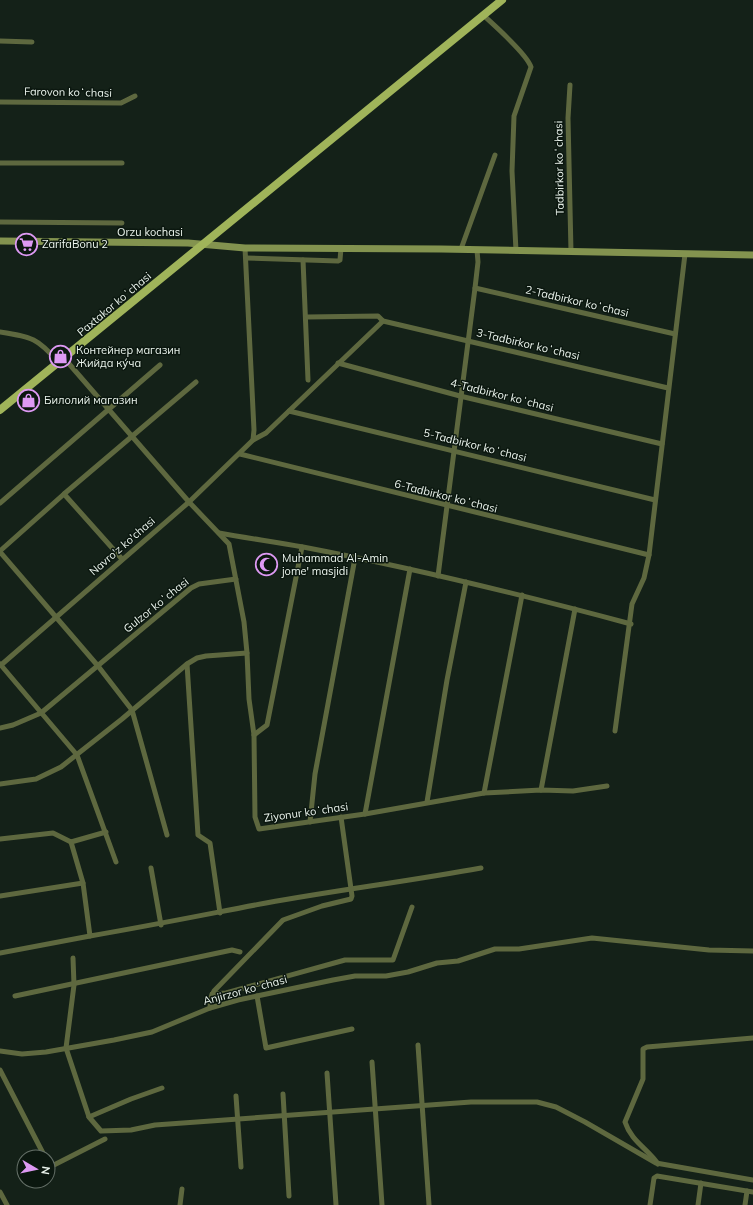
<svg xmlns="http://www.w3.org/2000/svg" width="753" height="1205" viewBox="0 0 753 1205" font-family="Mulish,sans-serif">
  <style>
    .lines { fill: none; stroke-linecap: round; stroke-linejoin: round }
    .minor { stroke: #5e683f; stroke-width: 5 }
    .secondary { stroke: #83934f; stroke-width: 7 }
    .primary { stroke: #a0b45a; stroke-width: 8 }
    .labels { text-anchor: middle; stroke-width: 3; stroke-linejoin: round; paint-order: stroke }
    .street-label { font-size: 11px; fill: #ecf5ee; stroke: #0b170f }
    .poi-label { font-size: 11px; fill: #ecf5ee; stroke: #0b170f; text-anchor: start }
  </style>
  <rect width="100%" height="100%" fill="#142118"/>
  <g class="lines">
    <g class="minor">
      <path d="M 483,15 C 494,25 527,54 531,67 L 514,116 L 512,171 L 516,251"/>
      <polyline points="0,41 32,42"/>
      <polyline points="570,85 568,118 571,252"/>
      <polyline points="0,102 121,103 135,96"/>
      <polyline points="0,163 122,163"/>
      <polyline points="0,222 122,223"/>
      <polyline points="245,248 254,430 253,440"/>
      <polyline points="461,249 495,155"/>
      <polyline points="246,258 338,261 340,260 341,248"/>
      <polyline points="303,260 308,380"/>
      <polyline points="475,288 675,334"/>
      <polyline points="307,317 378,316 383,321 668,388"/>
      <path d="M 0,332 C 32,337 38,338 59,363"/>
      <polyline points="64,358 189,502 229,544 244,622 247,653 249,699 254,735 255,817 259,829 365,814 484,793 541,790 573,791 607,786"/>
      <polyline points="338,363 460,396 662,444"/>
      <polyline points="289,411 655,500"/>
      <polyline points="240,454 649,555"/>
      <polyline points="64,494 122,559"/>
      <polyline points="0,503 160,365"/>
      <path d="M 219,533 C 247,538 275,542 303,547 C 413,568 523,595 631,624"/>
      <polyline points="0,551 64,494 196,382"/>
      <polyline points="0,552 98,666 132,710 167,835"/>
      <polyline points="438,576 475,288 478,262 477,250"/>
      <polyline points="0,664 77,755 116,862"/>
      <polyline points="187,664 198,835 210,843 220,913"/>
      <polyline points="1,665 189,502 253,440 266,433 383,321"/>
      <polyline points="0,728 13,725 41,713 191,588 199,584 236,579"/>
      <polyline points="615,731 632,604 644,578 649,555 685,254"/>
      <polyline points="254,735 267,725 302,547"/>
      <polyline points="0,784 36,779 61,767 122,719 187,664 197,658 206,656 247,653"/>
      <polyline points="541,790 575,609"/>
      <polyline points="484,793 522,595"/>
      <polyline points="427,802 447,680 466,582"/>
      <polyline points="365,814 410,569"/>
      <polyline points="310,822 315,774 355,558"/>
      <polyline points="0,839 53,833 71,842 106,832"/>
      <polyline points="151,868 161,925"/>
      <path d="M 83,883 L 90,936 C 149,926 208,914 266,903 C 338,890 410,881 481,868"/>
      <polyline points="0,896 83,883 71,842"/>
      <polyline points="0,953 90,936"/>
      <polyline points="73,958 74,985 66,1048 89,1117 131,1099 162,1088"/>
      <polyline points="212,994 226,993 345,960 393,960 412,907"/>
      <polyline points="15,996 232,950 240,952"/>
      <polyline points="257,996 266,1048 352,1029"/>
      <polyline points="210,1008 211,997 214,991 283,920 322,906 351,899 352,896 341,817"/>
      <polyline points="418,1045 429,1205"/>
      <polyline points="0,1051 22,1054 46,1052 114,1040 152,1032 210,1008 238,1000 333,980 355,976 386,976 408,972 437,963 458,961 495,949 519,949 592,938 709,950 753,951"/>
      <polyline points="372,1062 382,1205"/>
      <polyline points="0,1070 45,1157"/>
      <polyline points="327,1073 336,1205"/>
      <polyline points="283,1094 289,1196"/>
      <polyline points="236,1096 241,1167"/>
      <polyline points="89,1117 101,1131 131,1130 155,1125 471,1102 537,1102 556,1107 585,1122 656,1163 753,1180"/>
      <polyline points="48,1163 50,1167 105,1139"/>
      <path d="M 658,1164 C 648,1149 631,1141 625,1122 L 643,1079 L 643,1049 L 647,1047 L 753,1038"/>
      <polyline points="0,1192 7,1205"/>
      <polyline points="180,1205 182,1189"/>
      <polyline points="650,1205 654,1178 657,1176 753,1192"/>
      <polyline points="698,1205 701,1183"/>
      <polyline points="745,1205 747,1191"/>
    </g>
    <polyline class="secondary" points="0,241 188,243 245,248 441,249 753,255"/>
    <polyline class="primary" points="0,410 502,0"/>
  </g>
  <defs>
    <symbol id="supermarket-ring" viewBox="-11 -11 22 22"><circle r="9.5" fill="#0b170f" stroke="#dd99f3" stroke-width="1.5"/><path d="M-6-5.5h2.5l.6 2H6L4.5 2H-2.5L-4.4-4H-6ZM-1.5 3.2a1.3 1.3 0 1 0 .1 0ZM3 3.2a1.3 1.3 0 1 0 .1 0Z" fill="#dd99f3"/></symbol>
    <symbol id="shop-ring" viewBox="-11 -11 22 22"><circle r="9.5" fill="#0b170f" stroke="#dd99f3" stroke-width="1.5"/><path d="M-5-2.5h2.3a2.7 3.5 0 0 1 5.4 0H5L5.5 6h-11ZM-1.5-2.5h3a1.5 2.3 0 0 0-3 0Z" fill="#dd99f3"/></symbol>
    <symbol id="mosque-ring" viewBox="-11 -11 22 22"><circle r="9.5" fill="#0b170f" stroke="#dd99f3" stroke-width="1.5"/><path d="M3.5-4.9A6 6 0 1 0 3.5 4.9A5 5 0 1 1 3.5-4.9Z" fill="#dd99f3"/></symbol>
  </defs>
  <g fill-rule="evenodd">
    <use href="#supermarket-ring" x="14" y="232" width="25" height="25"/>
    <use href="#shop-ring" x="48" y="344" width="25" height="25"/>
    <use href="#shop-ring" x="16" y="388" width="25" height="25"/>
    <use href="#mosque-ring" x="254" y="552" width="25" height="25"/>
  </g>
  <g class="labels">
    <g class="street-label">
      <text transform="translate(68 92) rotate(1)" y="4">Farovon koʻchasi</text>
      <text transform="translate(559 168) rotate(-91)" y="4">Tadbirkor koʻchasi</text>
      <text x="150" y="236">Orzu kochasi</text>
      <text transform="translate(577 301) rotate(13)" y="4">2-Tadbirkor koʻchasi</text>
      <text transform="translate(114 304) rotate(-40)" y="4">Paxtakor koʻchasi</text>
      <text transform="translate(528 344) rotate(13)" y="4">3-Tadbirkor koʻchasi</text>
      <text transform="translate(502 395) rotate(14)" y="4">4-Tadbirkor koʻchasi</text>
      <text transform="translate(475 445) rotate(14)" y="4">5-Tadbirkor koʻchasi</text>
      <text transform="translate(446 496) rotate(14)" y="4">6-Tadbirkor koʻchasi</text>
      <text transform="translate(122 546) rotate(-41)" y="4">Navro'z ko'chasi</text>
      <text transform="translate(156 605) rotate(-39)" y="4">Gulzor koʻchasi</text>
      <text transform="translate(306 812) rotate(-8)" y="4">Ziyonur koʻchasi</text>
      <text transform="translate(245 990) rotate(-15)" y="4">Anjirzor koʻchasi</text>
    </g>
    <g class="poi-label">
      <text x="42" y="248">ZarifaBonu 2</text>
      <text x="76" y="354">Контейнер магазин<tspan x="76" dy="13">Жийда ку́ча</tspan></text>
      <text x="44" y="404">Билолий магазин</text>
      <text x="282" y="562">Muhammad Al-Amin<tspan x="282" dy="13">jome' masjidi</tspan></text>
    </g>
  </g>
  <g transform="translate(36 1169) rotate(99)"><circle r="19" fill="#0b170f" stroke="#657068"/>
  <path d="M0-3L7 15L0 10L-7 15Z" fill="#dd99f3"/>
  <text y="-6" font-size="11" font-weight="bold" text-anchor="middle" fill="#ecf5ee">N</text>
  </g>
</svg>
